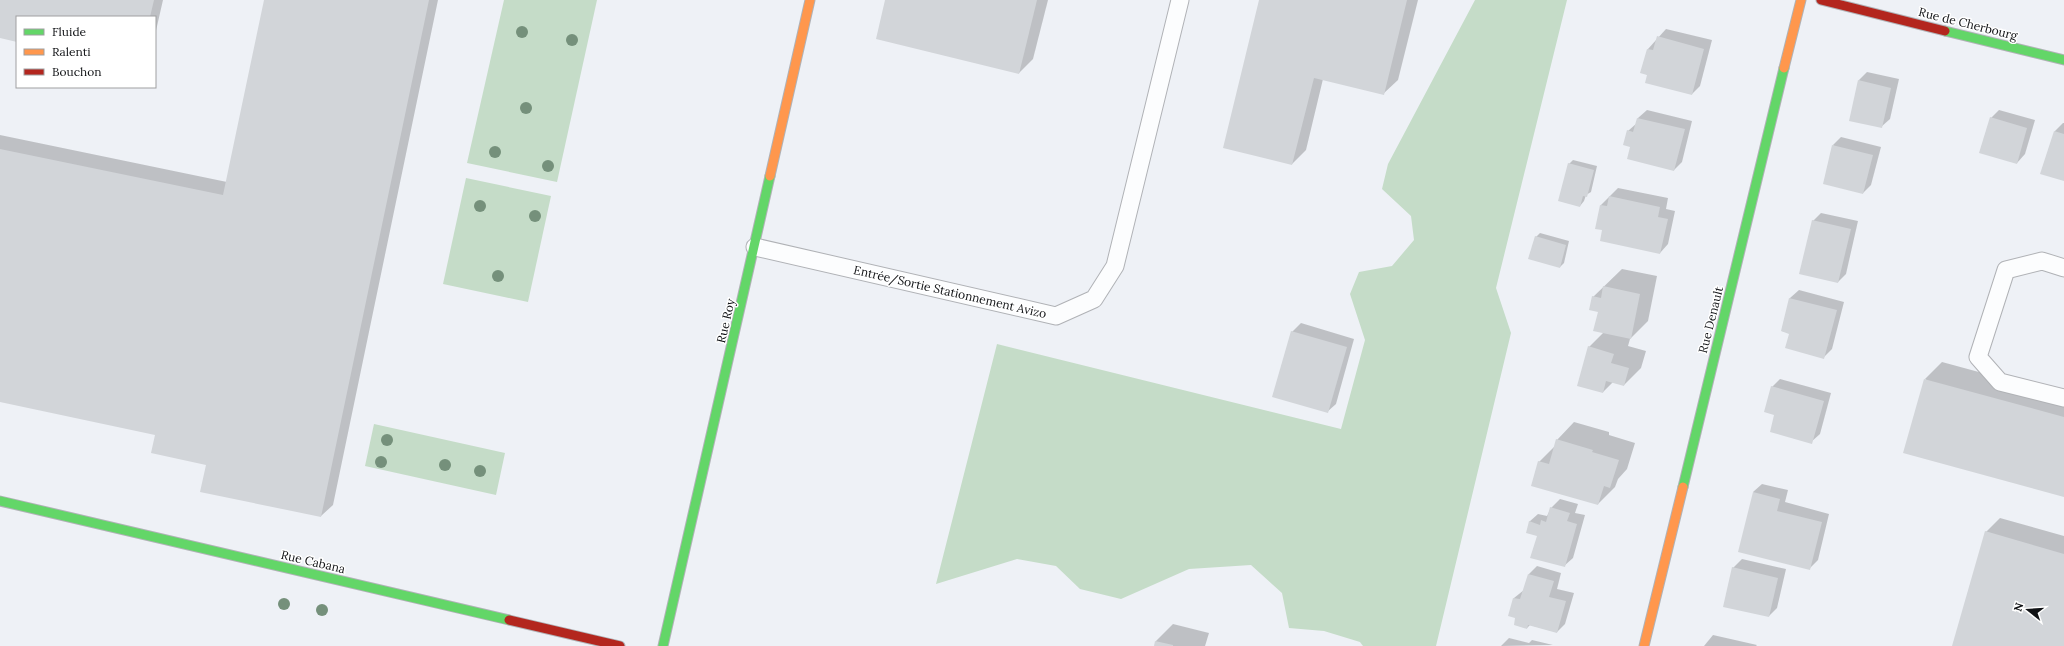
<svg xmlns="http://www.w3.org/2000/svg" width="2064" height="646" viewBox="0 0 2064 646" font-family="Lora,serif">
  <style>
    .green { fill: #c5dcc8 }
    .shadow { fill: #0003 }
    .building { fill: #d2d5d9 }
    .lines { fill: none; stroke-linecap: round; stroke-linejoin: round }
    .lane-casing { stroke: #b0b2b6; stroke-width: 19 }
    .fast-casing { stroke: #b0b2b6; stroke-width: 11 }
    .slow-casing { stroke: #b0b2b6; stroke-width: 11 }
    .jam-casing { stroke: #b0b2b6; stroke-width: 11 }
    .lane { stroke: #fcfdfe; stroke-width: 17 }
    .fast { stroke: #63d668; stroke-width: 9 }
    .slow { stroke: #ff974d; stroke-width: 9 }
    .jam { stroke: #b3261e; stroke-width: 9 }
    .tree { fill: #75907b }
    .labels { text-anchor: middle; stroke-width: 3; stroke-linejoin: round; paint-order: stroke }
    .street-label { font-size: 12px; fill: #101215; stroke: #fff }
  </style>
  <rect width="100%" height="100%" fill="#eef1f6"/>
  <g class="green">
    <polygon points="504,0 597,0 557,182 467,163"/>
    <polygon points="1475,0 1567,0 1496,288 1511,333 1436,646 1363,646 1360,642 1324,631 1289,628 1282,593 1251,565 1189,569 1121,599 1080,589 1056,566 1017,559 936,584 997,344 1341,429 1365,340 1350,294 1359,272 1392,266 1414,240 1411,216 1382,189 1388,164"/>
    <polygon points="466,178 551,196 528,302 443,284"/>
    <polygon points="374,424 505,453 496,495 365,466"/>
  </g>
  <g class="shadow">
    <polygon points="0,0 163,0 155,35 155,17 17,17 17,41 0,37"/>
    <polygon points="265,0 438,0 333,505 321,516 156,434 0,401 0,135 227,182"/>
    <polygon points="886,0 1048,0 1033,59 1019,73"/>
    <polygon points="1260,0 1418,0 1398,80 1383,94 1323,79 1306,150 1292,164"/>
    <polygon points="1666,29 1712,40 1700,86 1692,94 1641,72 1648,49"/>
    <polygon points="1867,72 1899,79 1890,119 1881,127 1859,80"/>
    <polygon points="1647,110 1692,121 1682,162 1674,170 1631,146 1628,131 1637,123 1638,118"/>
    <polygon points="1999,110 2035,120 2025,154 2017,163 1991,118"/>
    <polygon points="2063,123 2064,123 2064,180 2042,173 2055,131"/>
    <polygon points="1841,137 1881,147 1871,185 1863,193 1833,145"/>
    <polygon points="1573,160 1597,166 1591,192 1586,195 1584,201 1580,206 1569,164"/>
    <polygon points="1618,188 1668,198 1666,209 1675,211 1668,244 1660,253 1603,230 1601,205"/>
    <polygon points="1821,213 1858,221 1846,274 1838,282 1813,221"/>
    <polygon points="1540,233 1569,241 1564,263 1560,267 1536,237"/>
    <polygon points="1622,269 1657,276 1648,321 1630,339 1628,346 1646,351 1641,368 1624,385 1613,382 1603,392 1589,347 1604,332 1599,311 1593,297"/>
    <polygon points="1799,290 1844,302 1832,349 1824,357 1790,333 1782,331 1790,298"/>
    <polygon points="1301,323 1354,339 1336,404 1327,412 1292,332"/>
    <polygon points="1942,362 2064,395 2064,496 1925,379"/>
    <polygon points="1780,379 1831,393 1820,434 1811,442 1776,414 1772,387"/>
    <polygon points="1574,422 1609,432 1609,435 1635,443 1627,469 1618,479 1615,487 1598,504 1539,462 1555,446 1557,440"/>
    <polygon points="1762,484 1788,490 1785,502 1829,514 1818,560 1809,569 1753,492"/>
    <polygon points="1560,499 1578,504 1575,513 1585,515 1573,558 1564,566 1538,535 1529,522 1538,514 1547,516 1551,508"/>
    <polygon points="2000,518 2064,536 2064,646 1953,646 1986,532"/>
    <polygon points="1742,559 1786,569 1777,608 1769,616 1733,568"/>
    <polygon points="1537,566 1561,573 1557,589 1574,593 1565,624 1557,632 1530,625 1527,628 1517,617 1509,615 1514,598 1524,590 1529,574"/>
    <polygon points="1173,624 1209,633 1205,646 1155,646 1156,641"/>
    <polygon points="1713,635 1757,645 1756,646 1704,646"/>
    <polygon points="1509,638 1529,643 1532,640 1553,645 1501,646"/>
  </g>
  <g class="building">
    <polygon points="0,0 154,0 150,17 17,17 17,42 0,38"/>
    <polygon points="264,0 429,0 321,517 200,492 206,465 151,453 155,435 0,402 0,149 223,195"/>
    <polygon points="885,0 1037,0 1019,74 876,39"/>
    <polygon points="1259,0 1407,0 1384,95 1314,78 1292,165 1223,148"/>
    <polygon points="1657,36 1704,49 1692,95 1645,83 1647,75 1640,73 1647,49 1653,50"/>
    <polygon points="1858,80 1891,88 1882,128 1849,121"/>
    <polygon points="1990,117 2027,128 2017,164 1979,153"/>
    <polygon points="1637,118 1685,129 1674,171 1627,159 1630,147 1623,145 1627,130 1633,132"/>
    <polygon points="2054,131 2064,134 2064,181 2040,174"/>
    <polygon points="1832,145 1873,155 1863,194 1823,184"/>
    <polygon points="1568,163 1594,170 1587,197 1583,196 1580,207 1558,201"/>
    <polygon points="1609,196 1660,207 1658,217 1668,219 1660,254 1600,241 1602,230 1595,229 1600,205 1607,206"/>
    <polygon points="1812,220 1851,229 1838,283 1799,274"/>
    <polygon points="1535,236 1566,245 1560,268 1528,259"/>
    <polygon points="1603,286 1640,294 1631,339 1593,331 1598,312 1589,310 1592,296 1601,298"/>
    <polygon points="1789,298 1837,310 1824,359 1785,348 1789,334 1781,331"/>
    <polygon points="1291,331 1347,347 1328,413 1272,397"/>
    <polygon points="1588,346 1614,354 1611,363 1629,368 1624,386 1606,381 1603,393 1577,386"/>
    <polygon points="1924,379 2064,417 2064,497 1903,453"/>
    <polygon points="1771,386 1824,401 1812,444 1770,432 1774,415 1764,412"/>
    <polygon points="1556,439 1593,450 1592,452 1619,460 1610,488 1604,486 1598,505 1531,486 1538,461 1549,464"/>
    <polygon points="1753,492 1780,499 1777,511 1822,522 1810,570 1738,552"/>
    <polygon points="1550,507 1570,513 1567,521 1577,524 1565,567 1530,558 1537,536 1526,533 1529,521 1540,525 1541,520 1546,522"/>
    <polygon points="1985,531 2064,554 2064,646 1952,646"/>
    <polygon points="1732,567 1778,578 1769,617 1723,607"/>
    <polygon points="1528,574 1554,581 1549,597 1566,601 1557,633 1528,625 1527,629 1514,625 1515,618 1508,616 1513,598 1520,599"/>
    <polygon points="1155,641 1173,645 1173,646 1154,646"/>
  </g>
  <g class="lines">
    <defs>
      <g id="lane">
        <polyline points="755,247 1056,316 1094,299 1115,266 1180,0"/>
        <polyline points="2064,268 2042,261 2006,270 1978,357 2000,382 2064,398"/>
      </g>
      <g id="fast">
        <polyline points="1945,31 2064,60"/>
        <polyline points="1683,487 1784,68"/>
        <polyline points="0,501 509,620"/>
        <polyline points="663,646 770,176"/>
      </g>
      <g id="slow">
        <polyline points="1784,68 1801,0"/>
        <polyline points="770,176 810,0"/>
        <polyline points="1644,646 1683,487"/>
      </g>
      <g id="jam">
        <polyline points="1821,0 1945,31"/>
        <polyline points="509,620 620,646"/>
      </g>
    </defs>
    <use href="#lane" class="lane-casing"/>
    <use href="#fast" class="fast-casing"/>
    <use href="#slow" class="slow-casing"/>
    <use href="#jam" class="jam-casing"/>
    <use href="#lane" class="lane"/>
    <use href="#fast" class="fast"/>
    <use href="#slow" class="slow"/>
    <use href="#jam" class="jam"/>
  </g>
  <g class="tree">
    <circle cx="522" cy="32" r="6"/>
    <circle cx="572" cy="40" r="6"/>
    <circle cx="526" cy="108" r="6"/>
    <circle cx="495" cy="152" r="6"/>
    <circle cx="548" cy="166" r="6"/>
    <circle cx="480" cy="206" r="6"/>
    <circle cx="535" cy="216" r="6"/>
    <circle cx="498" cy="276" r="6"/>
    <circle cx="387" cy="440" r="6"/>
    <circle cx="381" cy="462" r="6"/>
    <circle cx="445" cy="465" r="6"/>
    <circle cx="480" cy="471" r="6"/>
    <circle cx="284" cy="604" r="6"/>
    <circle cx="322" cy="610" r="6"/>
  </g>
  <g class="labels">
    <g class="street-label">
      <text transform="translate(1968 24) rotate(14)" y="4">Rue de Cherbourg</text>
      <text transform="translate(950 292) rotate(13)" y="4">Entrée/Sortie Stationnement Avizo</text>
      <text transform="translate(1711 320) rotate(-76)" y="4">Rue Denault</text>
      <text transform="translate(726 321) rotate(-77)" y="4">Rue Roy</text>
      <text transform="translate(313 562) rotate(13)" y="4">Rue Cabana</text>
    </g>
  </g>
  <rect x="16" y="16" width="140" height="72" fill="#ffffff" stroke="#9fa0a1"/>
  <rect x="24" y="29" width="20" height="6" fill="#63d668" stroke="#9fa0a1"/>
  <text x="52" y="36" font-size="12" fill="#101215">Fluide</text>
  <rect x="24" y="49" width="20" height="6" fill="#ff974d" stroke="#9fa0a1"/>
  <text x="52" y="56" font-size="12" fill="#101215">Ralenti</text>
  <rect x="24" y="69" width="20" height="6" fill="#b3261e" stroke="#9fa0a1"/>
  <text x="52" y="76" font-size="12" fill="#101215">Bouchon</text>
  <g transform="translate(2028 610) rotate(287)" stroke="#ffffff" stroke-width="3" paint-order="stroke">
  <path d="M0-3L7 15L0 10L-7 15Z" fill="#101215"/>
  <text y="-6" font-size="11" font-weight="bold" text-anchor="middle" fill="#101215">N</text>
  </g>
</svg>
